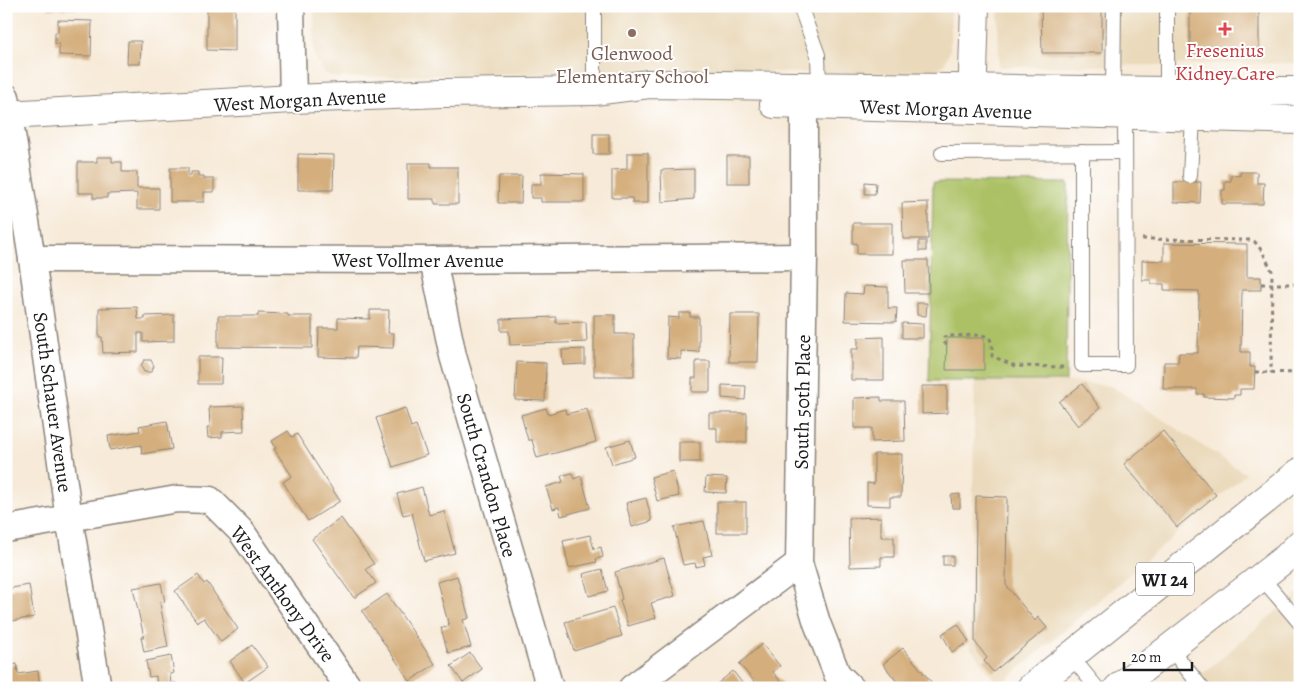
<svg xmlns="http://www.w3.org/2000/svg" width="1306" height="694" viewBox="0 0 1306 694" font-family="Alegreya,serif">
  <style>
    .built { fill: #ead9ba }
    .green { fill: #acc165; stroke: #646e40 }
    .building { fill: #d4ae7c }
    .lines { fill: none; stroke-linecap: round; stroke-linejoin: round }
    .lane-casing { stroke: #8a837a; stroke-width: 16 }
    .street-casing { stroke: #8a837a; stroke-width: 29 }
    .secondary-casing { stroke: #8a837a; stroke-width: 30 }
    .primary-casing { stroke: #8a837a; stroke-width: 30 }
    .path { stroke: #8a837a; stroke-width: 3; stroke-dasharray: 4 4; stroke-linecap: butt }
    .lane { stroke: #fff; stroke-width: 14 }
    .street { stroke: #fff; stroke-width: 26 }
    .secondary { stroke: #fff; stroke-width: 28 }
    .primary { stroke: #fff; stroke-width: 28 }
    .health-dot { fill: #e0444e; stroke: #fff; stroke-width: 2 }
    .education-dot { fill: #8d6e63; stroke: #fff; stroke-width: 2 }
    .labels { text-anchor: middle; stroke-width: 4; stroke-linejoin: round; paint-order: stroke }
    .shield { fill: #fff; stroke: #606060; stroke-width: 1 }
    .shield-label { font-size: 19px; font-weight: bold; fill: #1c1c1c }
    .health-label { font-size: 20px; fill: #be3a42; stroke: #fff }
    .education-label { font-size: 20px; fill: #785e54; stroke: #fff }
    .street-label { font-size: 20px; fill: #1c1c1c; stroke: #fff }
  </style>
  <rect width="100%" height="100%" fill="#fff"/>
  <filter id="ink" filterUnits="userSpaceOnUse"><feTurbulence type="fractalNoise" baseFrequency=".02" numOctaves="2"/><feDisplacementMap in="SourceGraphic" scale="10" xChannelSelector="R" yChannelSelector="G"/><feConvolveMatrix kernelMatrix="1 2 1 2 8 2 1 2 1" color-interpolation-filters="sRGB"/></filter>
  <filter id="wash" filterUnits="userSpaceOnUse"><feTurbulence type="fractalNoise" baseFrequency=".0096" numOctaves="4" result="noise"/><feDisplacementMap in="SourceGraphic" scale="20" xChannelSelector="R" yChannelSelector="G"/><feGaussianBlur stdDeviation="1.12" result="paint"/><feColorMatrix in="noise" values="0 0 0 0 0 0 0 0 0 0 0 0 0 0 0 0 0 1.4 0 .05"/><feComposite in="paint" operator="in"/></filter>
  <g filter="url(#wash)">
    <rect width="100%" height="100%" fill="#f7ead8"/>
    <g class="built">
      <polygon points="314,6 951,6 950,50 945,63 940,69 928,75 770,72 457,74 338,78 326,74 320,67 314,55"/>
      <polygon points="998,6 1300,6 1300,63 999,67"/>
      <polygon points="1066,381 1111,386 1246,474 999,686 970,647 975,382"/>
      <polygon points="1300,591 1300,688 1186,688"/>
    </g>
    <polygon class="green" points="933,182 1068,183 1066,381 929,381"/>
    <g id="blocks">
      <g class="building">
        <rect x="48" y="6" width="41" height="3"/>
        <rect x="104" y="6" width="26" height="3"/>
        <rect x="148" y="6" width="32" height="4"/>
        <polygon points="207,6 235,6 235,51 207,50"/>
        <polygon points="1041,6 1102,6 1102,53 1042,53"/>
        <rect x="1190" y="6" width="69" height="47"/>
        <polygon points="58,20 92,21 91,56 59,55 59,44 55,44 55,32 58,32"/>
        <polygon points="128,41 141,41 140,64 127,64"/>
        <rect x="593" y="134" width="16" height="20"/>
        <polygon points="627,153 648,153 648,203 633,203 632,198 612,198 612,170 627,169"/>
        <polygon points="298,154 334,155 333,190 298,190"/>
        <rect x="727" y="156" width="22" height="27"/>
        <polygon points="97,157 112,157 112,162 122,162 122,172 137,172 137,188 159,188 159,209 137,209 137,193 107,194 107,198 93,198 93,193 78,193 78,162 97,162"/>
        <polygon points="408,163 431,163 431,167 458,167 458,204 435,204 435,199 408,199"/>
        <polygon points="170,168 188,168 188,176 191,176 191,172 198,172 198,176 204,176 204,179 214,179 214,192 204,192 204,202 170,202"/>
        <polygon points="694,169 694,199 662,202 661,170"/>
        <polygon points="1240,172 1257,172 1257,183 1264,183 1263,204 1222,204 1222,190 1225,190 1225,181 1231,181 1231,175 1240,176"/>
        <polygon points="541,173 584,174 584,202 541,202 541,198 531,198 531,184 541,184"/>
        <polygon points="499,176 522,176 521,203 498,203"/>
        <polygon points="865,182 876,183 875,194 865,194"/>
        <polygon points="1174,182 1201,182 1200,203 1174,202"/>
        <polygon points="928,202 928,239 903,239 902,203"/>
        <polygon points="853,223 892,223 892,254 857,254 857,243 853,244"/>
        <rect x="919" y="241" width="7" height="10"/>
        <polygon points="1164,243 1247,244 1247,277 1261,277 1261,290 1242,290 1241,352 1250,352 1250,367 1255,367 1254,389 1240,389 1240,395 1234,395 1234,398 1204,397 1204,394 1197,394 1197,389 1163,389 1164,362 1178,362 1179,353 1198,353 1199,291 1164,290 1164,284 1151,284 1151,280 1142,280 1142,260 1164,261"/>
        <polygon points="904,260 928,260 929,293 905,293"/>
        <polygon points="864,286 888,287 888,308 897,308 896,322 845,321 846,293 863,294"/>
        <polygon points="917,303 927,303 926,316 917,315"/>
        <polygon points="137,307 138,319 145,319 145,316 174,315 174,341 143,342 143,333 138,333 138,352 103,353 102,337 99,337 99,308"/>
        <polygon points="370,310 389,310 388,333 394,333 393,348 357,347 356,358 318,357 319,328 338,328 338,318 370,319"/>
        <polygon points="258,313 288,314 288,316 312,316 312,348 218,347 218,316 258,316"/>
        <polygon points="679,313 690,313 690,317 699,317 699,352 681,351 681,359 667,358 668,317 679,318"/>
        <polygon points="730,314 759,314 758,362 729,362"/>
        <polygon points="594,315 615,315 615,334 634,334 634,376 594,376"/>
        <polygon points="556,317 556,323 586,322 587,342 510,345 509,331 501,331 501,319"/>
        <polygon points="902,323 923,324 923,338 902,338"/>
        <polygon points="884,337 884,380 851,380 851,349 858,349 858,338"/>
        <polygon points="947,338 984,338 984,370 946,370"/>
        <polygon points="585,349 585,364 563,365 562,350"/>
        <polygon points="198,357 222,357 221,384 198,384"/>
        <polygon points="144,360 151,360 154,366 151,372 144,372 141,366"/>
        <polygon points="696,361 710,361 710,392 692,392 692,378 696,378"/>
        <polygon points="517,362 546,363 545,401 515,400"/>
        <polygon points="1082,384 1100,408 1078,426 1059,402"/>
        <polygon points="722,385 746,386 745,400 722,398"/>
        <polygon points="922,386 947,386 947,413 922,414"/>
        <polygon points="881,397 881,401 904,401 905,441 872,442 872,428 854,428 854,398"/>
        <polygon points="243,406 244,431 222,432 222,437 208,438 207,427 210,427 209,407"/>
        <polygon points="405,408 411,427 416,425 427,455 393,467 376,418"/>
        <polygon points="546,408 548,414 565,409 566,414 587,409 596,442 537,458 532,440 528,440 521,415"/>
        <polygon points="709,413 747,413 747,442 717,442 717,428 709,428"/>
        <polygon points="167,421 172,449 142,454 141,445 110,450 108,436 140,431 139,426"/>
        <polygon points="288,431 292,437 297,434 340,501 308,521 283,482 292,476 274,449 276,448 272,441"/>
        <polygon points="1163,431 1216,495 1177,527 1124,464"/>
        <polygon points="630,440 635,457 612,464 606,447"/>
        <rect x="679" y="442" width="21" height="20"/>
        <polygon points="874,454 902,454 901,497 890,497 890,506 867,505 867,483 874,484"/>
        <polygon points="673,471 679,496 657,501 651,477"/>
        <polygon points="572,473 574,479 581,476 590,508 561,516 559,507 553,509 546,487 563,482 561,476"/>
        <polygon points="706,477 727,478 726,493 705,492"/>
        <polygon points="422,487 429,515 444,511 455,553 424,561 412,513 403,515 397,494"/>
        <polygon points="960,494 960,508 952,508 951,495"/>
        <polygon points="976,496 1007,497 1006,585 1035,621 1038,617 1047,628 993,672 984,661 987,658 975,642"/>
        <polygon points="646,498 652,521 632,527 626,503"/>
        <rect x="717" y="502" width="29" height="31"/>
        <polygon points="881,517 881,537 894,537 894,557 881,557 881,566 850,567 849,518"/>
        <polygon points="341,518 374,564 366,569 376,583 354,598 312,539"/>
        <polygon points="704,521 712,555 703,557 705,565 696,567 695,563 683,565 674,527"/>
        <polygon points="590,535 594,549 601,547 603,557 596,559 597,562 569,568 563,541"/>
        <rect x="943" y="556" width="10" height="9"/>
        <polygon points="664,558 675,596 651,603 656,618 628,626 620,600 622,599 615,572"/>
        <polygon points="602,569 608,591 589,596 583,574"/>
        <polygon points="198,575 204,584 207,582 238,629 221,642 204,618 197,622 175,591"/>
        <polygon points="457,576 469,618 463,620 471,647 448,653 441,628 449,626 437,582"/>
        <polygon points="161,583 165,602 160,603 168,647 144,652 141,637 144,637 133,588"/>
        <polygon points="29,585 34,617 6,622 6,591 12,589 12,588"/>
        <polygon points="387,594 435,664 410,681 362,611"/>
        <polygon points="613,608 622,636 574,651 565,622"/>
        <polygon points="958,624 969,642 952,652 942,634"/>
        <polygon points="762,644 780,666 773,672 786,688 760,688 739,664"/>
        <polygon points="252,645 268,667 245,683 230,661"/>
        <polygon points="903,648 932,683 926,688 902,688 883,664"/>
        <polygon points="470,653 482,669 463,683 451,666"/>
        <polygon points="171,656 174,673 170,674 171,684 176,683 177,688 157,688 156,676 149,677 146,661"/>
        <polygon points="17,664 18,674 38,671 40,688 6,688 6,666"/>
        <polygon points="733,671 746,688 712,688"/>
      </g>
    </g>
  </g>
  <g filter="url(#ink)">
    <use href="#blocks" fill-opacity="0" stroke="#8a837a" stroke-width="1"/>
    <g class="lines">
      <defs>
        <g id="lane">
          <polyline points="800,6 818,55 819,86"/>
          <polyline points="1113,90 1114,6"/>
          <polyline points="594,91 594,6"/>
          <polyline points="1167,91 1167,6"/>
          <polyline points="1082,152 1082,365 1126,365 1125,115"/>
          <polyline points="942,153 1125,152"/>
          <polyline points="1190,176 1193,117"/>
          <polyline points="1261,577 1300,623"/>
          <polyline points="1170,648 1202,688"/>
          <polyline points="1070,655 1097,688"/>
        </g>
        <g id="street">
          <polyline points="291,6 293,99"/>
          <polyline points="6,97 32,259 69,518 98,688"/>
          <polyline points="804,105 804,257 799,563 817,623 837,674 851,688"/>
          <polyline points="32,259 433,260 804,257"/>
          <polyline points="433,260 453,356 550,688"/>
          <polyline points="6,529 177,499 210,500 241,531 349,688"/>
          <polyline points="632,688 799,563"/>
        </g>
        <g id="secondary">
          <polyline points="774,104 1300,120"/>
          <polyline points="972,106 975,6"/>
          <polyline points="6,115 293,99 442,93 594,91 649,84 1167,91 1300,91"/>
        </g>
        <g id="primary">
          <polyline points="1031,688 1300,472"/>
          <polyline points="1118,688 1287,557 1300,544"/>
        </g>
      </defs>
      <use href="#lane" class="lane-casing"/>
      <use href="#street" class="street-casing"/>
      <use href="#secondary" class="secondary-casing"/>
      <use href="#primary" class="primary-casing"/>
      <g class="path">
        <polyline points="1142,239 1250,240 1255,242 1262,251 1272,271 1271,373"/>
        <polyline points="1261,284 1300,284"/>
        <polyline points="947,344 943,342 944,337 948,336 982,335 989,337 992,343 992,356 1015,366 1064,367"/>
        <polyline points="1255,372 1300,373"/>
      </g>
      <use href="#lane" class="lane"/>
      <use href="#street" class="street"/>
      <use href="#secondary" class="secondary"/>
      <use href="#primary" class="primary"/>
    </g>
  </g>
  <path class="health-dot" d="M1222.5 21.5h5v5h5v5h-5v5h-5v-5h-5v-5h5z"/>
  <circle class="education-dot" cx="632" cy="33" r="5"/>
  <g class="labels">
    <rect class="shield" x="1136" y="562.5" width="58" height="33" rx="4"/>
    <g class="shield-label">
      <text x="1165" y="586">WI 24</text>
    </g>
    <g class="health-label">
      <text x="1225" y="57">Fresenius<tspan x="1225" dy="23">Kidney Care</tspan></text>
    </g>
    <g class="education-label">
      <text x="632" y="60">Glenwood<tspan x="632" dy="23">Elementary School</tspan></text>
    </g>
    <g class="street-label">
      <text transform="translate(300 100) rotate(-3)" y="7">West Morgan Avenue</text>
      <text transform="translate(946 109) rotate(2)" y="7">West Morgan Avenue</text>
      <text x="418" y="267">West Vollmer Avenue</text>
      <text transform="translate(53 402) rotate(82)" y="7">South Schauer Avenue</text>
      <text transform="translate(802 402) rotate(-89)" y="7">South 50th Place</text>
      <text transform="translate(487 475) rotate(74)" y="7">South Crandon Place</text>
      <text transform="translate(283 594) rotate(54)" y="7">West Anthony Drive</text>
    </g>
  </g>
  <rect width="1306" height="694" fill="none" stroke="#fff" stroke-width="25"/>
  <path d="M1124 662v8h68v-8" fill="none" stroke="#1c1c1c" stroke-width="2.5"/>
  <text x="1131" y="662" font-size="15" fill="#1c1c1c" stroke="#ffffff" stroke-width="4" paint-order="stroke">20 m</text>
</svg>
